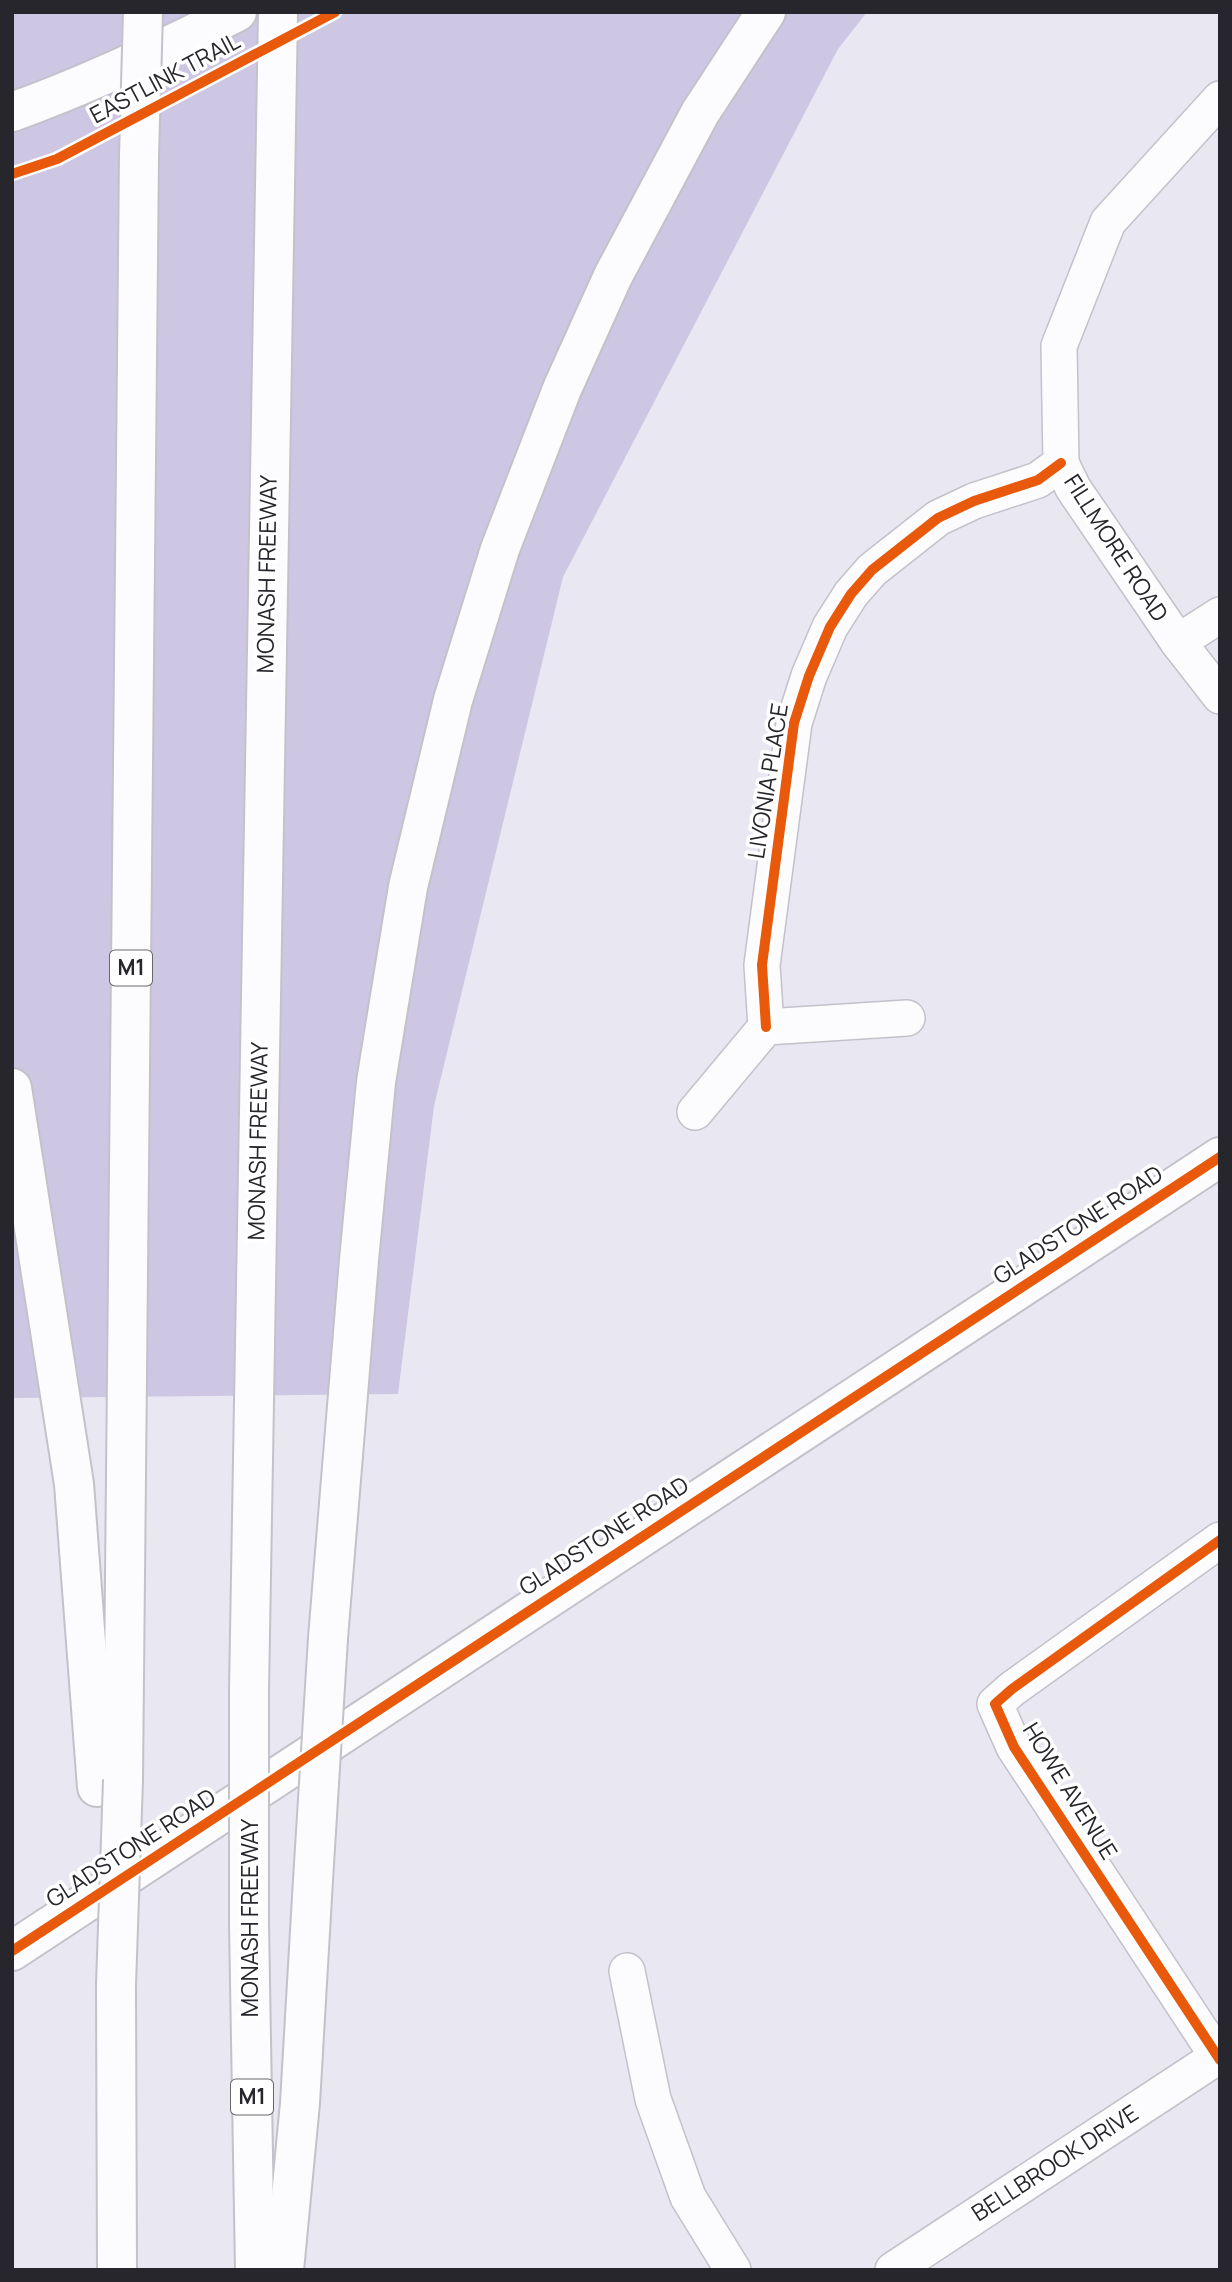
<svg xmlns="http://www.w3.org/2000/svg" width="1232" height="2282" viewBox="0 0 1232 2282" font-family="Manrope,sans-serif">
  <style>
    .green { fill: #cec7e4 }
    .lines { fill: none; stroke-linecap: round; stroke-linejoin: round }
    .minor-casing { stroke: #c3c1ca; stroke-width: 38 }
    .secondary-casing { stroke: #c3c1ca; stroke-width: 42 }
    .motorway-casing { stroke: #c3c1ca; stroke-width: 42 }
    .minor { stroke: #fcfbfd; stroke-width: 35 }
    .secondary { stroke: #fcfbfd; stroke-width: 38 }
    .motorway { stroke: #fcfbfd; stroke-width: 38 }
    .motorway-bridge-casing { stroke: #c3c1ca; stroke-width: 42; stroke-linecap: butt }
    .motorway-bridge { stroke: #fcfbfd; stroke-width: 38 }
    .cycleway-casing { stroke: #fff; stroke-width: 15 }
    .cycleway { stroke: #e8590c; stroke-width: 10 }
    .labels { text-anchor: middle; stroke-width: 7; stroke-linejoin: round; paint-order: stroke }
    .shield { fill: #fff; stroke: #68676c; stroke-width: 2 }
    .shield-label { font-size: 21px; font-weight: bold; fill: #28262d }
    .street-label { font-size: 23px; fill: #28262d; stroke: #fff }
  </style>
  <rect width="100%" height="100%" fill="#e9e7f2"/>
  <polygon class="green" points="12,12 867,12 838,49 563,577 434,1106 398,1394 12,1398"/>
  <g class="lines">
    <defs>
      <g id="minor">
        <polyline points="1220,99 1108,222 1059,346 1061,463 1073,488 1178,642 1220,696"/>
        <polyline points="1178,642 1220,615"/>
        <polyline points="766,1027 762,965 794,723 809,676 830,627 851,594 872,570 938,518 974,501 1038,480 1061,463"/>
        <polyline points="695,1112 766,1027 907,1018"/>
        <polyline points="1220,1540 1012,1689 995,1704 1014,1747 1220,2060"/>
        <polyline points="627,1971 653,2099 688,2197 733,2270"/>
        <polyline points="893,2270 1217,2057"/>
      </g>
      <polyline id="secondary" points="12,1951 1220,1157"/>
      <g id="motorway">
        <path d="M 12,112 C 90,84 164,49 237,12"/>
        <polyline points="12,1088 74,1484 97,1787"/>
        <polyline points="328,1638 359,1260 376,1082 408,887 453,700 500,549 562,389 613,276 700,113 766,12"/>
        <polyline points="249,1691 278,12"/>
        <polyline points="123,1780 139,156"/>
        <polyline points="249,1924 255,2270"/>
        <polyline points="116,1985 117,2270"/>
        <polyline points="284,2270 300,2103 313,1880"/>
      </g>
    </defs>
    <use href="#minor" class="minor-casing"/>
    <use href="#secondary" class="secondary-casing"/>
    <use href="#motorway" class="motorway-casing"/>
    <use href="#minor" class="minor"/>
    <use href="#secondary" class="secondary"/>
    <use href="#motorway" class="motorway"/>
    <defs>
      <g id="motorway-bridge">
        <polyline points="139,156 143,12"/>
        <polyline points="313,1880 328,1638"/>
        <polyline points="249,1924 249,1691"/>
        <polyline points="116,1985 123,1780"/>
      </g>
    </defs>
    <use href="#motorway-bridge" class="motorway-bridge-casing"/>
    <use href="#motorway-bridge" class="motorway-bridge"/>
    <defs>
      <g id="cycleway">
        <polyline points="12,174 57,159 335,12"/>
        <polyline points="766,1027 762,965 794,723 809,676 830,627 851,594 872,570 938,518 974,501 1038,480 1061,463"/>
        <polyline points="1220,1540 1012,1689 995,1704 1014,1747 1220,2060"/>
        <polyline points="12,1951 1220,1157"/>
      </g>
    </defs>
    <use href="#cycleway" class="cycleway-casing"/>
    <use href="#cycleway" class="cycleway"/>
  </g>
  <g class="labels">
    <g class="shield">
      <rect x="110" y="950.5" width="42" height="35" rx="5"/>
      <rect x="231" y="2079.5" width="42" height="35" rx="5"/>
    </g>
    <g class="shield-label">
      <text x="131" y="975">M1</text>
      <text x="252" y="2104">M1</text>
    </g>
    <g class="street-label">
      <text transform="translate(165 78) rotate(-28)" y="8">EASTLINK TRAIL</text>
      <text transform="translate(1116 548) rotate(57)" y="8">FILLMORE ROAD</text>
      <text transform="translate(267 574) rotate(-89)" y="8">MONASH FREEWAY</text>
      <text transform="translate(768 781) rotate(-81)" y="8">LIVONIA PLACE</text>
      <text transform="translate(258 1141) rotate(-89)" y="8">MONASH FREEWAY</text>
      <text transform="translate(1078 1225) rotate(-33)" y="8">GLADSTONE ROAD</text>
      <text transform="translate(604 1536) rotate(-33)" y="8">GLADSTONE ROAD</text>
      <text transform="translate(1070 1791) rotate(58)" y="8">HOWE AVENUE</text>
      <text transform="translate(131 1848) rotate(-33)" y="8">GLADSTONE ROAD</text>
      <text transform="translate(250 1918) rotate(-90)" y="8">MONASH FREEWAY</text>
      <text transform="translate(1055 2163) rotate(-33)" y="8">BELLBROOK DRIVE</text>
    </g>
  </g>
  <rect width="1232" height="2282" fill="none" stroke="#28262d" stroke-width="28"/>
</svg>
